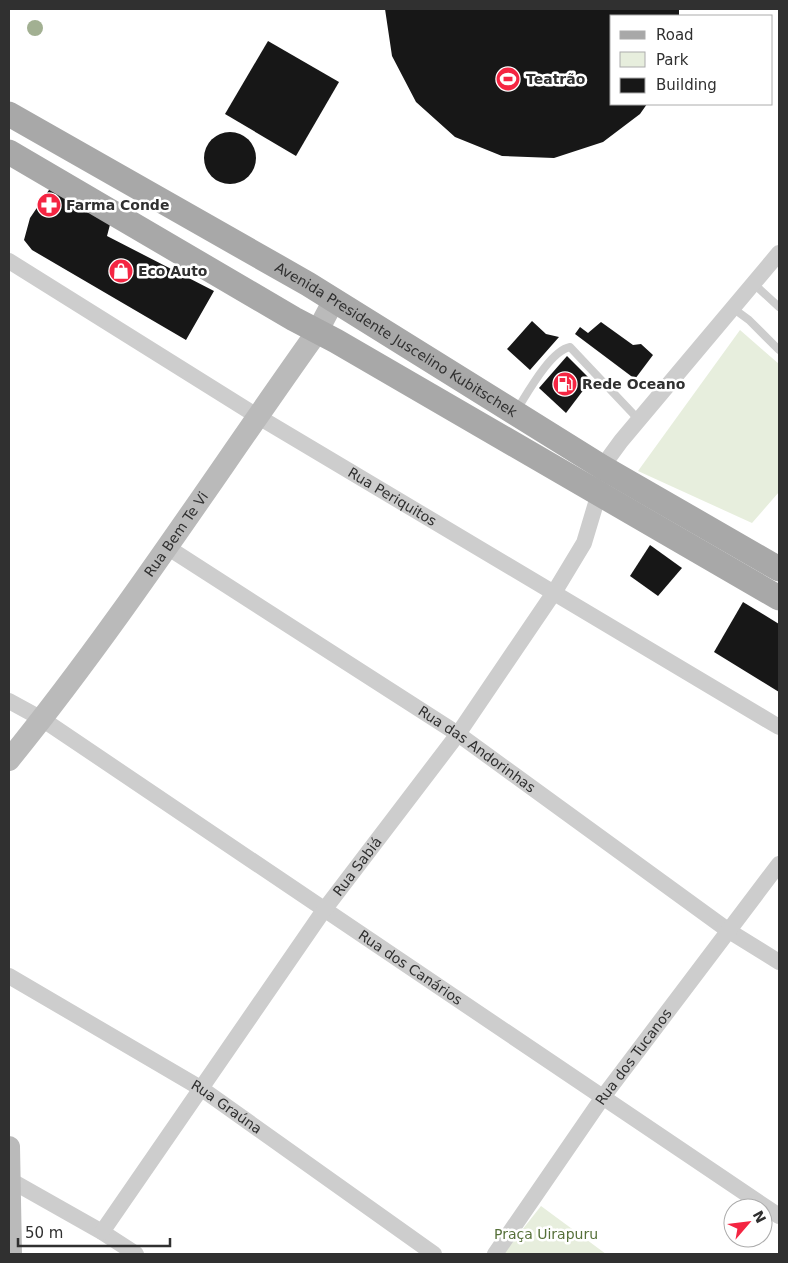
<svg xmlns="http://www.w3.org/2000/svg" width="788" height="1263" viewBox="0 0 788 1263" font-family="'DejaVu Sans',sans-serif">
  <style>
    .green { fill: #e7eedd }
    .building { fill: #171717 }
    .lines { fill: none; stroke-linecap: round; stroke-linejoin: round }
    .lane { stroke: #cdcdcd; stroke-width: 8 }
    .street { stroke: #cdcdcd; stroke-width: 16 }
    .secondary { stroke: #bababa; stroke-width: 22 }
    .primary { stroke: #a8a8a8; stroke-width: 25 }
    .tree { fill: #a2b092 }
    .labels { text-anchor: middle; stroke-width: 5; stroke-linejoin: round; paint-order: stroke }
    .poi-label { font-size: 14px; font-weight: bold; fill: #303030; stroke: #fff; text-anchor: start }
    .street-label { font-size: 14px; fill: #303030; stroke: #fff }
    .park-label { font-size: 14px; fill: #567039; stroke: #fff }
  </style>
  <rect width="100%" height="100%" fill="#fff"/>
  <g class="green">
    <polygon points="740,330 779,364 779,492 752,523 638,471"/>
    <polygon points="541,1206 606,1254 503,1254"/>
  </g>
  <g class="building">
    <polygon points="385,9 679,9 679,16 612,16 612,104 647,104 640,114 603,142 554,158 502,156 455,137 416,102 392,56"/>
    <polygon points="268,41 339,82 296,156 225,114"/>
    <circle cx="230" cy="158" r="26"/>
    <polygon points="53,184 112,217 107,236 214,291 186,340 32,250 24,240 30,218"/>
    <polygon points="532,321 546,334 559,337 530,370 507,349"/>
    <polygon points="601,322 633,345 641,344 653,355 635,379 575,334 580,327 588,333"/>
    <polygon points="567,356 591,380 566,413 539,388"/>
    <polygon points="650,545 682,568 658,596 630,576"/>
    <polygon points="743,602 779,624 779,692 714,652"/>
  </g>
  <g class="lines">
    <g class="lane">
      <polyline points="754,284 779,307"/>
      <polyline points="734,309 749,320 779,350"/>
      <path d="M 516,411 C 527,394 550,351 570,347 L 639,420"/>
    </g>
    <g class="street">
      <path id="s1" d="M 9,261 L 257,416 L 779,727"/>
      <path id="s2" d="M 167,547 L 458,734 L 729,931 L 779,962"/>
      <path id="s3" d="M 9,701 L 42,719 L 779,1216"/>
      <path id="s4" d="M 9,976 L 202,1089 L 434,1254"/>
      <polyline points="10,1180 102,1232 136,1254"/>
      <path id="s5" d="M 102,1232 L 324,910 L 458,734 L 555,591 L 584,543 L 599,493 L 602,467 L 621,441 L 779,253"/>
      <path id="s6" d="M 495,1254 L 603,1097 L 779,864"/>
    </g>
    <g class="secondary">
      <path id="s7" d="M 9,760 C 120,623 215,475 317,332 L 334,300"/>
      <polyline points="9,1147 11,1254"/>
    </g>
    <g class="primary">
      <path id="s8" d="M 9,114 L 308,284 L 602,467 L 779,569"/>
      <polyline points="9,152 294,319 336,341 779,598"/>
    </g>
  </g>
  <circle class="tree" cx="35" cy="28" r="8"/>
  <defs>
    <symbol id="stadium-disc" viewBox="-11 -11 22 22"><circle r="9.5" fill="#f42542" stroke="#fff"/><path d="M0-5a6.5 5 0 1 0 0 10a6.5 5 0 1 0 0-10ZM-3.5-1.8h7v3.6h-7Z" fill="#fff"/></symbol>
    <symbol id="pharmacy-disc" viewBox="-11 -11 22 22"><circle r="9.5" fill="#f42542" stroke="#fff"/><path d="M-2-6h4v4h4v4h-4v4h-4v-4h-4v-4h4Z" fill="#fff"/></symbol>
    <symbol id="shop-disc" viewBox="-11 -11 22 22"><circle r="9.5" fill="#f42542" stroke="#fff"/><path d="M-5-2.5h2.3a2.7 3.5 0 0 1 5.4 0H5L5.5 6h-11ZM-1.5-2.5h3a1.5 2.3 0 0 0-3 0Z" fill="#fff"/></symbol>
    <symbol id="fuel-disc" viewBox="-11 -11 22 22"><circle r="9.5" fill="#f42542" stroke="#fff"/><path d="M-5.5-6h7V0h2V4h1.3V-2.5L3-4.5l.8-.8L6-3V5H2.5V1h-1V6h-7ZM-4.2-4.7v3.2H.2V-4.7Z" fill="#fff"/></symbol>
  </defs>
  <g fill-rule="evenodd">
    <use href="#stadium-disc" x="494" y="65" width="28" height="28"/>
    <use href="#pharmacy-disc" x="35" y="191" width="28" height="28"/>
    <use href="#shop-disc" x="107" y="257" width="28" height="28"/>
    <use href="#fuel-disc" x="551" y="370" width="28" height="28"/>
  </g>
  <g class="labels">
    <g class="poi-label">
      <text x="526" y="84">Teatrão</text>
      <text x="66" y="210">Farma Conde</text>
      <text x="138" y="276">Eco Auto</text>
      <text x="582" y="389">Rede Oceano</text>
    </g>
    <g class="street-label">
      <text dy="5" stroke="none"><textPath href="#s8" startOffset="448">Avenida Presidente Juscelino Kubitschek</textPath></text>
      <text dy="5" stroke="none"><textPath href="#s1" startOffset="450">Rua Periquitos</textPath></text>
      <text dy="5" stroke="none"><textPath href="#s7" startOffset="281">Rua Bem Te Vi</textPath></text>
      <text dy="5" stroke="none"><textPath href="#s2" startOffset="370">Rua das Andorinhas</textPath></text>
      <text dy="5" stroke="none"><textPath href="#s5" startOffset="446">Rua Sabiá</textPath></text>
      <text dy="5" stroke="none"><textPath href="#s3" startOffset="482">Rua dos Canários</textPath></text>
      <text dy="5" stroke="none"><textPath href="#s6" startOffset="241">Rua dos Tucanos</textPath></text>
      <text dy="5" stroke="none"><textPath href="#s4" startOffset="254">Rua Graúna</textPath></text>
    </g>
    <g class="park-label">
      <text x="546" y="1239">Praça Uirapuru</text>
    </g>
  </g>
  <rect width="788" height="1263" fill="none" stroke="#303030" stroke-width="20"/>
  <rect x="610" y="15" width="162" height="90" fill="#ffffff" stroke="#acacac"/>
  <rect x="620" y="31" width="25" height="8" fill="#a8a8a8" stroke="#acacac"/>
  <text x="656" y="40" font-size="15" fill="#303030">Road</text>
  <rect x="620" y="52" width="25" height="15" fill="#e7eedd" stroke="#acacac"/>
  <text x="656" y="65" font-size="15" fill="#303030">Park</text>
  <rect x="620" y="78" width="25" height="15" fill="#171717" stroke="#acacac"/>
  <text x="656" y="90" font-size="15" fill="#303030">Building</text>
  <g transform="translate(748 1223) rotate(62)"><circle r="24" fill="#ffffff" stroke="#acacac"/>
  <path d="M0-4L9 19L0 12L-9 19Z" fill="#f42542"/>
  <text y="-8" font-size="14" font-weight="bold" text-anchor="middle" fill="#303030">N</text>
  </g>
  <path d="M18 1238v8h152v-8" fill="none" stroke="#303030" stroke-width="2.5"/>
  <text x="25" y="1238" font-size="15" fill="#303030" stroke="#ffffff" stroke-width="4" paint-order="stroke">50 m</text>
</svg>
